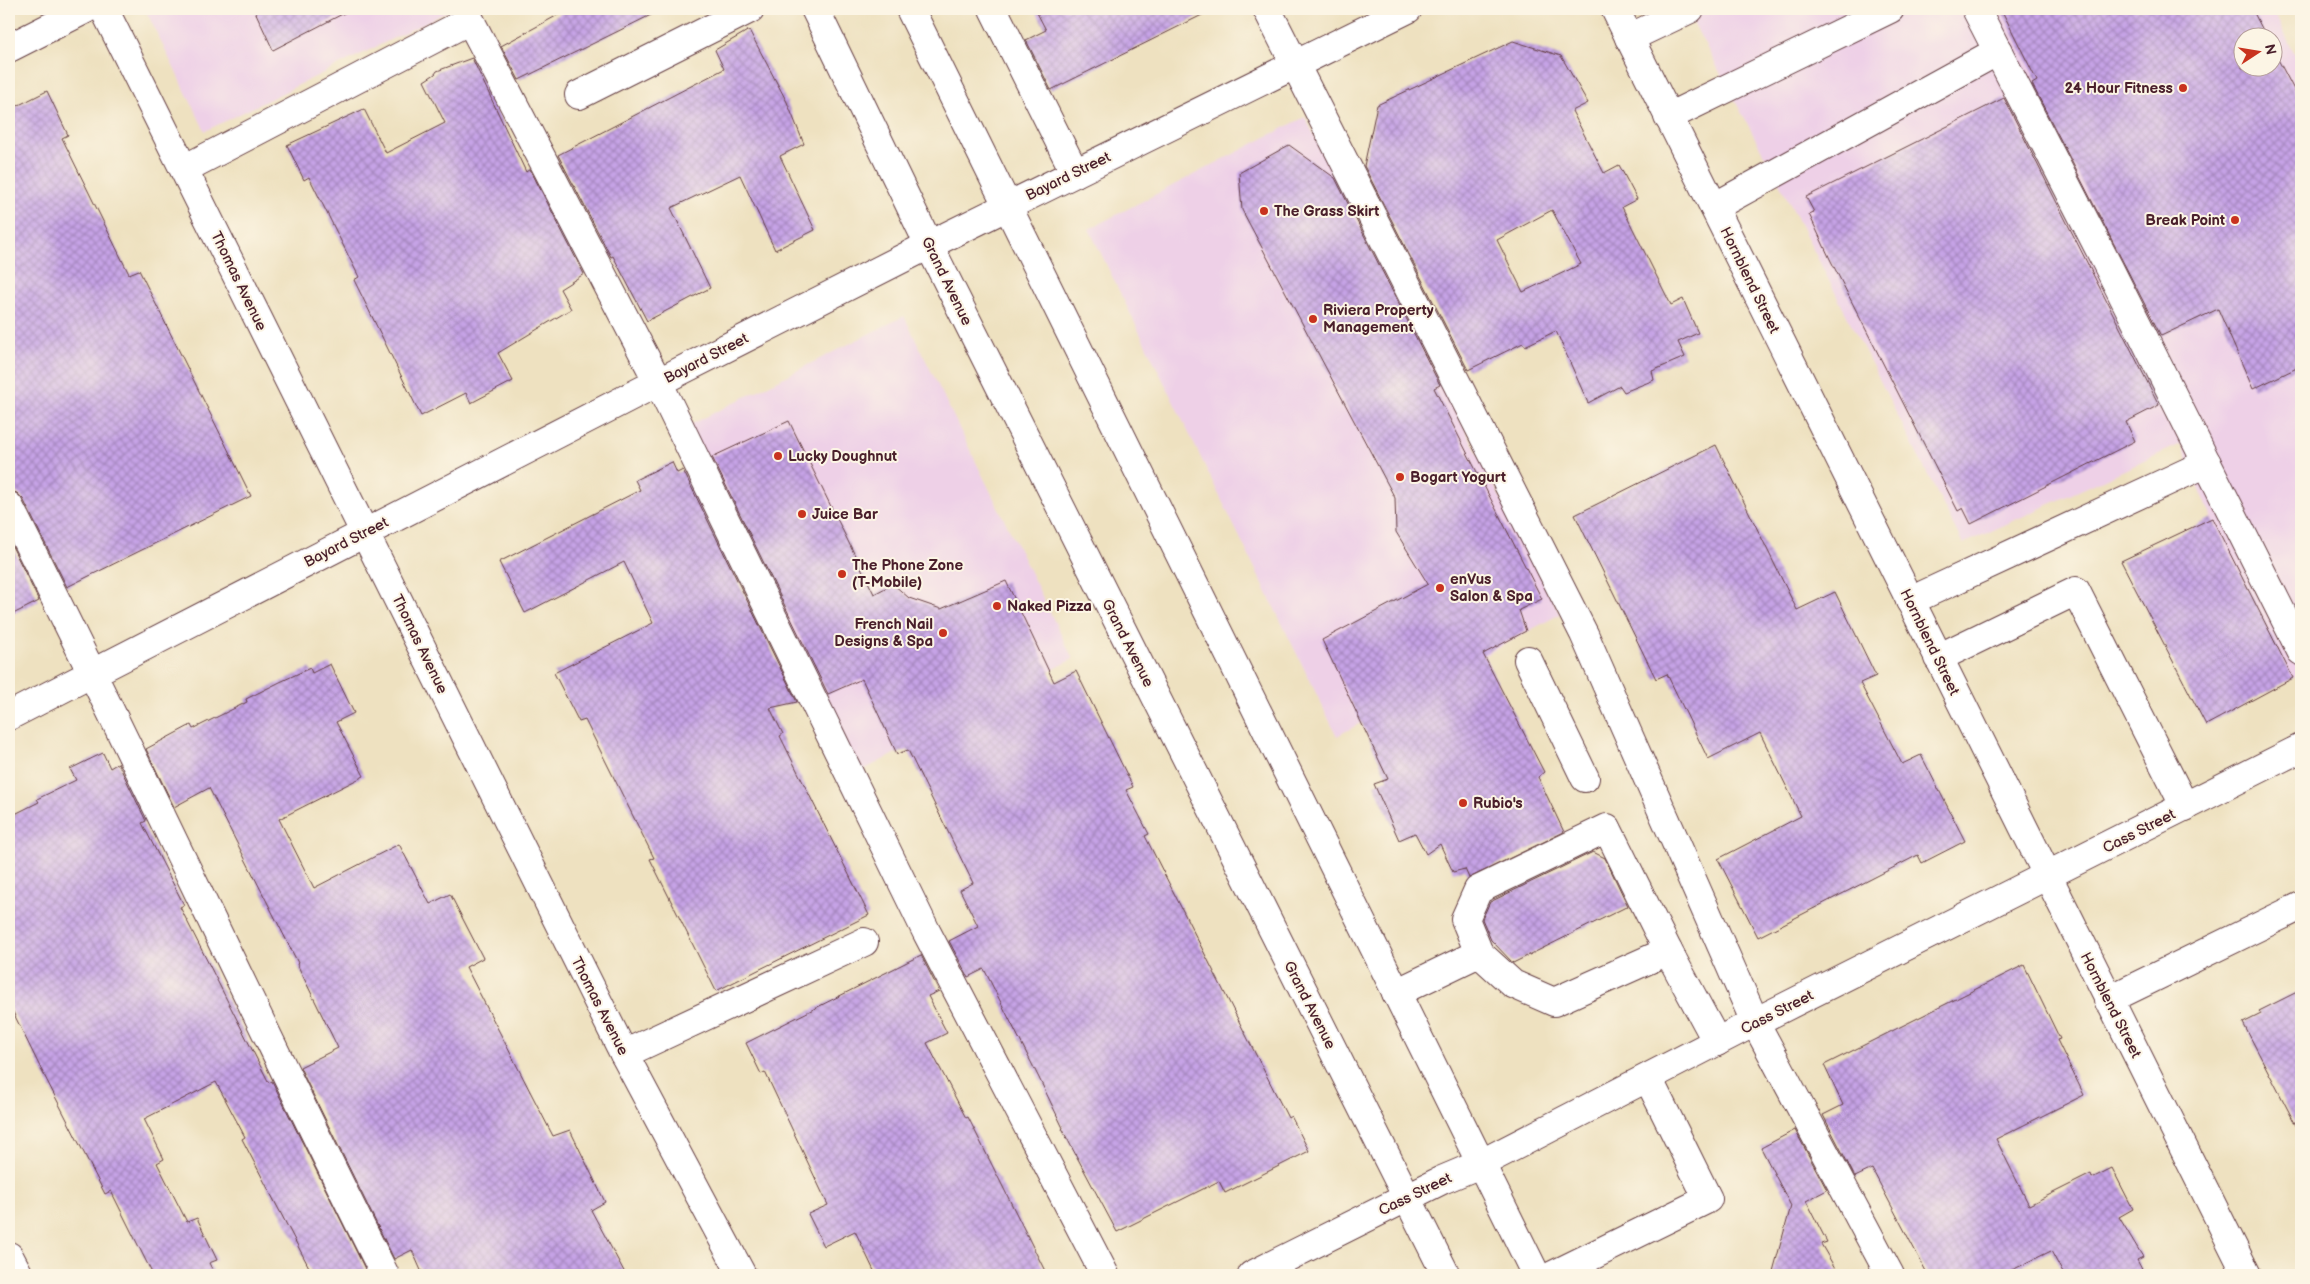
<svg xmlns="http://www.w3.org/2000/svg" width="2310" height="1284" viewBox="0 0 2310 1284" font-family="'Balsamiq Sans',sans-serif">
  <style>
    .built { fill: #eed0e7; fill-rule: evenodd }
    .building { fill: url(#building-cross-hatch); fill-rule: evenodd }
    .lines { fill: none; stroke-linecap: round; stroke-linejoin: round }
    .minor-casing { stroke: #633c41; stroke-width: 30 }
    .major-casing { stroke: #633c41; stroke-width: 30 }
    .minor { stroke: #fff; stroke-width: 28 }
    .major { stroke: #fff; stroke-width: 28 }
    .poi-dot { fill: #c8321e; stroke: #fcf5e5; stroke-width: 2 }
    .labels { text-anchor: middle; stroke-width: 4; stroke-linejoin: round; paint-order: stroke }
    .poi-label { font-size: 15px; font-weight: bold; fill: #4a1f2b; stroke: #fcf5e5; text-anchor: start }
    .street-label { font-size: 15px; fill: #4a1f2b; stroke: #fcf5e5 }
  </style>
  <defs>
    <pattern id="building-cross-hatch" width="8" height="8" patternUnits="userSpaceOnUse" patternTransform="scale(1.25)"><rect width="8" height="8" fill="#c6a3e6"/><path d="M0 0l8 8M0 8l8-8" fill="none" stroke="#a384bb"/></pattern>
  </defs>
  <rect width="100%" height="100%" fill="#fcf5e5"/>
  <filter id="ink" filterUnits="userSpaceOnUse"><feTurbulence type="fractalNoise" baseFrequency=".02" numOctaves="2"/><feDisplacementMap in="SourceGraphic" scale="10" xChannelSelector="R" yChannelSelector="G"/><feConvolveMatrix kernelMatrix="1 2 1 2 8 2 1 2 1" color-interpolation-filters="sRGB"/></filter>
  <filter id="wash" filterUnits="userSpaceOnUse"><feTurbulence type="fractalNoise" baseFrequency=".0096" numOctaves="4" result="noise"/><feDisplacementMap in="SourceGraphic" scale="20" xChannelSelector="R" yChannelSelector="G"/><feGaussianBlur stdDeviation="1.12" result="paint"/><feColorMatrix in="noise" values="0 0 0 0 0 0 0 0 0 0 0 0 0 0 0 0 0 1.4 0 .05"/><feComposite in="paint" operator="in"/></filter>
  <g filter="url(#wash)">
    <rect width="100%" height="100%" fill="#eee1c0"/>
    <g class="built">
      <polygon points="145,9 453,9 205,131"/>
      <path d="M 1686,9 L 2272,9 L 2301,66 L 2301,675 L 2293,678 L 2212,518 L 2181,444 L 1963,544 L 1785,194 ZM 2242,38 L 2272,38 L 2272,68 L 2242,68 Z"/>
      <polygon points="1305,117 1560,614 1337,736 1089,229"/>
      <polygon points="904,316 1073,659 858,773 688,426"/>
    </g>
    <g id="blocks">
      <g class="building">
        <polygon points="254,9 352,9 273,50"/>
        <polygon points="569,9 663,9 519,80 501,46"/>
        <polygon points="1035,9 1214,9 1051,90 1026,40 1046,30"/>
        <polygon points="2001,9 2252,9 2267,38 2242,38 2242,68 2272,68 2272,48 2301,103 2301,366 2253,389 2218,309 2161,336 2032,84 2037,81"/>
        <polygon points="749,30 787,102 804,144 780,156 815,230 775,250 740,175 671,208 710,288 647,321 613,256 611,257 558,155 724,69 715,50"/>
        <path d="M 1513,41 L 1561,56 L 1588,103 L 1572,111 L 1604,173 L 1619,165 L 1637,199 L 1622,207 L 1671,305 L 1683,299 L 1698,333 L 1678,342 L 1685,357 L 1652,371 L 1654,380 L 1624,392 L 1620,386 L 1588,403 L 1556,331 L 1525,346 L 1523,343 L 1468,370 L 1364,166 L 1377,105 ZM 1552,210 L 1581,264 L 1523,292 L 1497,240 Z"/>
        <polygon points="472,58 526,172 530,169 584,274 560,289 571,309 498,353 513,381 471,403 466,393 421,416 354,280 359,277 309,177 304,180 287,145 364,109 386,153 445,123 424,81 435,74 437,71"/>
        <polygon points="47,91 68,135 62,138 129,274 139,270 251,496 67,587 23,499 17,493 9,491 9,110"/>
        <polygon points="2004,98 2159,405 2126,422 2135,441 1971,524 1963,508 1958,511 1830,259 1809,214 1814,212 1806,197"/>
        <polygon points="1289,145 1335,178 1440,385 1434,388 1542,599 1519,610 1526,631 1483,654 1544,772 1538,777 1564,832 1469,878 1465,869 1453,872 1440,844 1426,854 1415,833 1399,840 1374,784 1388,779 1322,640 1428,584 1396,532 1395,498 1242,210 1239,173"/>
        <polygon points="789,421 874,594 893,584 909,598 941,609 1006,581 1054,682 1076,671 1133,787 1126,790 1149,834 1145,836 1288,1118 1291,1116 1309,1151 1225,1193 1219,1181 1117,1232 1062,1129 1063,1128 1039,1078 984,969 968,977 949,941 978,926 960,890 973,883 908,750 897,754 862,679 828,694 712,457"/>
        <polygon points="1716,445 1797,610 1835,592 1876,676 1860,683 1902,764 1921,755 1965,841 1922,863 1918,855 1758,937 1718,859 1801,816 1760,733 1708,759 1667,674 1656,679 1575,515"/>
        <polygon points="672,462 677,473 683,470 797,702 770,708 783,734 780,736 869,915 716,991 650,859 654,858 585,720 579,722 554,673 653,623 624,562 525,613 499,562 640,490 635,480"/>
        <polygon points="2212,518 2293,678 2206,725 2121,561"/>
        <polygon points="9,540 39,601 9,616"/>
        <polygon points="330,664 354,713 336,722 364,776 279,819 314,888 399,844 430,904 450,894 483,958 466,967 553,1136 570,1130 605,1202 591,1210 626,1275 423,1275 412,1250 394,1259 304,1076 300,1067 338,1048 297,964 298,963 209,788 174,807 146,749 191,725 193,729 247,702 246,699 280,682 310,668 312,673"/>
        <polygon points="103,753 110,768 118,763 146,821 142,823 184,905 180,907 269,1083 272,1081 367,1273 362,1275 313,1275 242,1139 245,1137 216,1082 144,1119 164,1159 157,1163 187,1222 197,1218 217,1260 209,1263 215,1275 153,1275 111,1191 105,1194 41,1069 9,1004 9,817 39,802 37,799 76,780 70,769"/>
        <polygon points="1593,852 1605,858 1628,906 1513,963 1491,940 1482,919 1490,902"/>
        <polygon points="921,955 939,991 928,996 947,1033 927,1043 966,1118 968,1117 1047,1275 876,1275 855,1231 824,1246 808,1214 828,1205 765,1072 761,1074 746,1043"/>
        <polygon points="2024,965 2060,1039 2057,1040 2084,1095 1996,1139 2029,1205 2091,1174 2092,1178 2112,1168 2133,1209 2119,1217 2143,1257 2137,1260 2145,1275 2064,1275 2051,1251 2002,1275 1928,1275 1872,1169 1855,1177 1823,1115 1843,1105 1824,1065"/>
        <polygon points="2301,990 2301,1135 2243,1023 2261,1014 2259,1011"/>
        <polygon points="1795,1130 1827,1190 1806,1201 1827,1242 1821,1244 1839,1275 1772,1275 1791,1206 1761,1148"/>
      </g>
    </g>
  </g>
  <g filter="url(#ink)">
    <use href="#blocks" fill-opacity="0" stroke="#633c41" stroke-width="1"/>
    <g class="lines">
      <defs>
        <g id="minor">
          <polyline points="104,9 624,1054 742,1275"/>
          <polyline points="993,9 1075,173"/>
          <polyline points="1267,9 1584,634 1755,1022 1890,1275"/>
          <polyline points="1615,9 2247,1275"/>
          <polyline points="1976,9 2109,268 2301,651"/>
          <polyline points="1629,38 1690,9"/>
          <polyline points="9,48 86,9"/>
          <polyline points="579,95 750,9"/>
          <polyline points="1668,117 1890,9"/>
          <polyline points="184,169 470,20 658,382 926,931 1105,1275"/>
          <polyline points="1714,207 1998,51"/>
          <path d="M 9,506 C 138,761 257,1020 385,1275"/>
          <polyline points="1910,601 2207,463"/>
          <polyline points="1938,658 2076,591 2185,807"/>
          <polyline points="1528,660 1585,778"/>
          <polyline points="9,716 641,391 929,245 1408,9"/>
          <polyline points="1479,953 1465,919 1478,890 1607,828 1668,951"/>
          <polyline points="1396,993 1479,953 1513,984 1554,1002 1668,951 1717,1042"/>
          <polyline points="2108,1000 2301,906"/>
          <polyline points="624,1054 864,942"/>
          <polyline points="9,1256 19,1275"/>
          <polyline points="1252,1275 1442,1180 1480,1164 1755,1022 2301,748"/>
          <polyline points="1553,1275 1708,1199 1648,1078"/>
        </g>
        <g id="major">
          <polyline points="815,9 929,245 1446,1275"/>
          <polyline points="910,9 1536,1275"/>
        </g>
      </defs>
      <use href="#minor" class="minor-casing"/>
      <use href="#major" class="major-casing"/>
      <use href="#minor" class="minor"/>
      <use href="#major" class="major"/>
    </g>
  </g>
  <g class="poi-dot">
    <circle cx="2183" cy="88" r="5"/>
    <circle cx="1264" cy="211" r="5"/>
    <circle cx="2235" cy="220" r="5"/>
    <circle cx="1313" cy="319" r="5"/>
    <circle cx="778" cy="456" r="5"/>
    <circle cx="1400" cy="477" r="5"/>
    <circle cx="802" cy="514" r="5"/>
    <circle cx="842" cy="574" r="5"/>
    <circle cx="1440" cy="588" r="5"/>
    <circle cx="997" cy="606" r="5"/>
    <circle cx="943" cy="633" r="5"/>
    <circle cx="1463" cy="803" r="5"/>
  </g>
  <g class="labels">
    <g class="poi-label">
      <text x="2173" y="93" text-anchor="end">24 Hour Fitness</text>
      <text x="1274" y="216">The Grass Skirt</text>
      <text x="2225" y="225" text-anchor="end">Break Point</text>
      <text x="1323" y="315">Riviera Property<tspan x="1323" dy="17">Management</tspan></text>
      <text x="788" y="461">Lucky Doughnut</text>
      <text x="1410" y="482">Bogart Yogurt</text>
      <text x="812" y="519">Juice Bar</text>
      <text x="852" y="570">The Phone Zone<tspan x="852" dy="17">(T-Mobile)</tspan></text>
      <text x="1450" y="584">enVus<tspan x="1450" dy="17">Salon &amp; Spa</tspan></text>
      <text x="1007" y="611">Naked Pizza</text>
      <text x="933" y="629" text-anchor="end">French Nail<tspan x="933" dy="17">Designs &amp; Spa</tspan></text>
      <text x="1473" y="808">Rubio's</text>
    </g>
    <g class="street-label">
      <text transform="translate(1068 176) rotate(-26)" y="5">Bayard Street</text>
      <text transform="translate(1750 280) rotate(64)" y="5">Hornblend Street</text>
      <text transform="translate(239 281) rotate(64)" y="5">Thomas Avenue</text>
      <text transform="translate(947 281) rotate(64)" y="5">Grand Avenue</text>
      <text transform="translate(706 358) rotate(-27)" y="5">Bayard Street</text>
      <text transform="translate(346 542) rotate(-27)" y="5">Bayard Street</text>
      <text transform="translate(1930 642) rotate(64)" y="5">Hornblend Street</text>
      <text transform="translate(1128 643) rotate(63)" y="5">Grand Avenue</text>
      <text transform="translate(420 644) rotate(64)" y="5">Thomas Avenue</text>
      <text transform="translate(2139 831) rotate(-27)" y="5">Cass Street</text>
      <text transform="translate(1310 1005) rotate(63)" y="5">Grand Avenue</text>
      <text transform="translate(2111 1005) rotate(63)" y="5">Hornblend Street</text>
      <text transform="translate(600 1006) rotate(63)" y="5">Thomas Avenue</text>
      <text transform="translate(1777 1012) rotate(-27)" y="5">Cass Street</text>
      <text transform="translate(1415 1194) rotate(-26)" y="5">Cass Street</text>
    </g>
  </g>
  <rect width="2310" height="1284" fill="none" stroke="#fcf5e5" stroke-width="30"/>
  <g transform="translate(2258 52) rotate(78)"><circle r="24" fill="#fcf5e5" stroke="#b59f9b"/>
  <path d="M0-4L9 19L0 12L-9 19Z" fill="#c8321e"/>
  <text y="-8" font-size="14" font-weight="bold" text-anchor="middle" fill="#4a1f2b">N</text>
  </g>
</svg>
